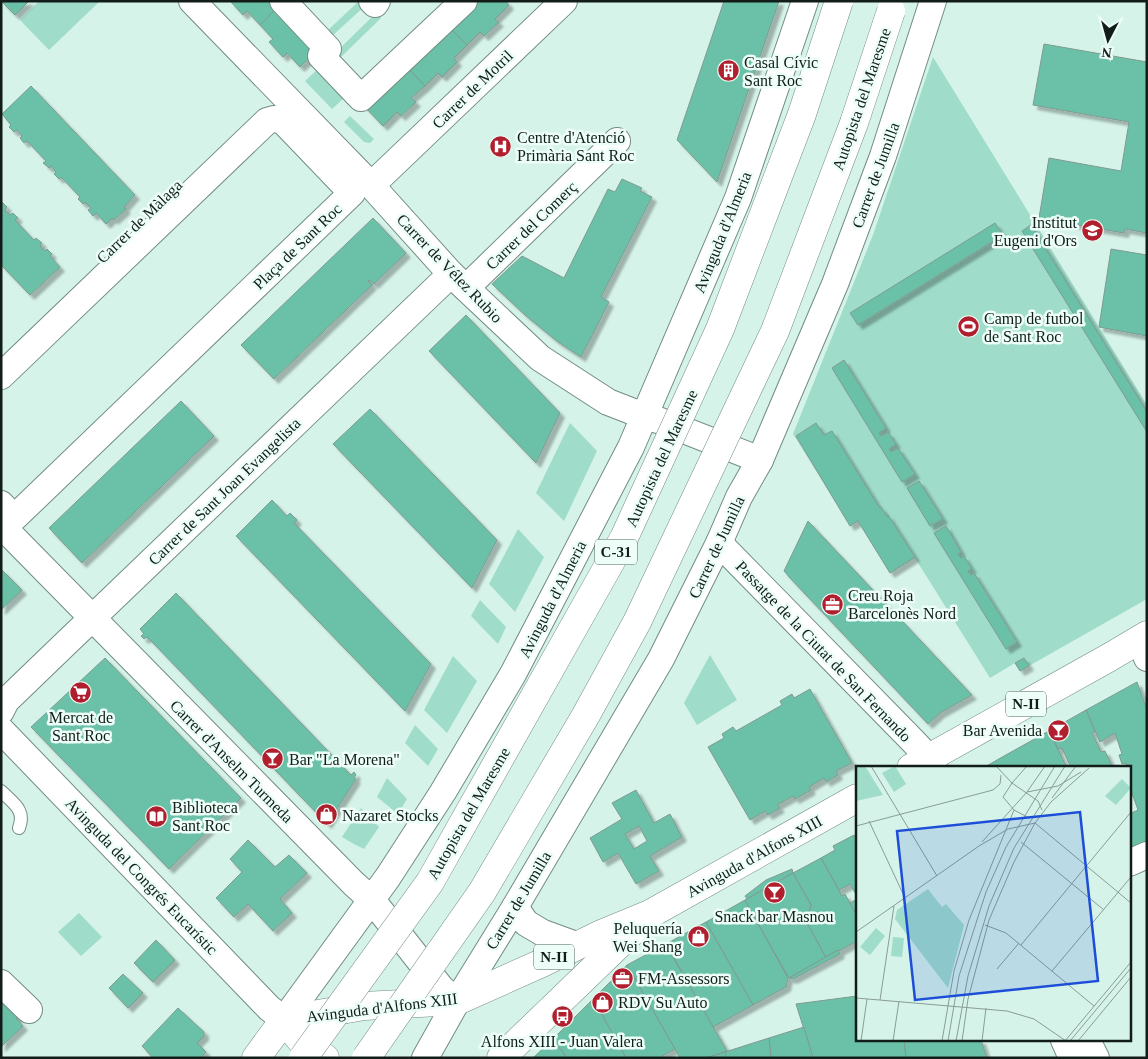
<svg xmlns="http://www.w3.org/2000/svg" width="1148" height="1059" viewBox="0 0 1148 1059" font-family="Georgia,serif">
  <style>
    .green { fill: #9fdcc9 }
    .building { fill: #6bc1a8; stroke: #7f9a91; fill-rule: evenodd; filter: url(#shadow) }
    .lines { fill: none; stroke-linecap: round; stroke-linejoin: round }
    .lane-casing { stroke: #728d83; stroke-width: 14 }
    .street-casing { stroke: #728d83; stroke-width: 28 }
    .primary-casing { stroke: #728d83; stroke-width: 29 }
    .lane { stroke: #fff; stroke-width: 12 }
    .street { stroke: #fff; stroke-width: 26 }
    .primary { stroke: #fff; stroke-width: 28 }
    .highway-bridge-casing { stroke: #728d83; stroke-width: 29; stroke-linecap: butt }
    .highway-bridge { stroke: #fff; stroke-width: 28 }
    .labels { text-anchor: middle; stroke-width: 5; stroke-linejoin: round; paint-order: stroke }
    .shield { fill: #ecfef7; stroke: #53605c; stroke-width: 1 }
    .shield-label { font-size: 15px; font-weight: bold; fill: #121d19 }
    .poi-label { font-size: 16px; fill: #121d19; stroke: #ecfef7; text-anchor: start }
    .street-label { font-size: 16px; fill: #121d19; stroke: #ecfef7 }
    .inset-road { fill: none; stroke: #889d96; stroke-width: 1 }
    .view { fill: #1d4ed8; fill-opacity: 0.15; stroke: #1d4ed8; stroke-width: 2.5 }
    .inset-edge { fill: none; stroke: #121d19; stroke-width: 2.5 }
  </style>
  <defs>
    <filter id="shadow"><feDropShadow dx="4.5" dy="4.5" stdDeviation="1" flood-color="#0004"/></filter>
  </defs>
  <rect width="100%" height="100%" fill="#d6f3e9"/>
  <g class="green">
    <polygon points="39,1 100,1 49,50 20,20"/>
    <polygon points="359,1 364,1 367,4 332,36 327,31"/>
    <polygon points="376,13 381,18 340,58 330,58"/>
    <polygon points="933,57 1147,405 1147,599 1020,671 1015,663 990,678 915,558 890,573 858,520 850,525 793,434 873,235"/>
    <polygon points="319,68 346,96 332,109 305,81"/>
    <polygon points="350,116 374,139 370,143 364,142 344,122"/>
    <polygon points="570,423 597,451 564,521 536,493"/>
    <polygon points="518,529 544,557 515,612 489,584"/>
    <polygon points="480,600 506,627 498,644 471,616"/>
    <polygon points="710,655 737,700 697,725 684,703"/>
    <polygon points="453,656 477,681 447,733 424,710"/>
    <polygon points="415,725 438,749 428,766 405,743"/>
    <polygon points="387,778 407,799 398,814 377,797"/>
    <polygon points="361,808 379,827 364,849 354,844 342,837"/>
    <polygon points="79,913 102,937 81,956 58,932"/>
  </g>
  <g class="building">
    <polygon points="1,1 29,1 15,15"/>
    <polygon points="230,1 278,1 281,4 260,25 247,11 243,15"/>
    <polygon points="470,1 506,1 509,5 495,19 499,22 484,36 480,32 467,45 446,24"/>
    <polygon points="724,1 779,1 717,182 677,140"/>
    <polygon points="281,4 322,46 300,67 287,53 283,57 269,42 273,39 260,25"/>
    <polygon points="446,24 467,45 454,58 457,62 442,77 438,73 425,86 404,64"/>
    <polygon points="1044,44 1147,62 1147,233 1125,229 1124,233 1039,218 1049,158 1121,171 1129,122 1033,105"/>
    <polygon points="404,64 425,86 411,98 416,102 401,116 397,112 383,126 362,104"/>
    <polygon points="31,86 135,195 124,207 126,209 114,220 112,218 106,224 96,213 93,216 88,210 91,208 85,202 83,204 78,199 80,197 61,177 59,179 54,174 56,172 51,166 49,168 43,163 46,161 27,141 24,143 20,138 22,136 17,130 14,132 9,127 11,125 2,114"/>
    <polygon points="622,179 642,188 640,191 652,197 601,297 609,302 581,357 558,342 525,315 492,284 522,256 564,278 608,189 615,192"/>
    <polygon points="2,202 7,207 5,210 10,215 13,213 18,218 15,220 34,240 36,238 42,243 40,246 45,251 47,249 52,254 50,256 60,267 30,295 1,265"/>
    <polygon points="373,218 406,253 374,284 369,280 368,281 372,285 274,379 241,345"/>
    <polygon points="995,223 1003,235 858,325 850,313"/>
    <polygon points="1031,225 1147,412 1147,432 1022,231"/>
    <polygon points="1111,249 1147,255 1147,336 1099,327"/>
    <polygon points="466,315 560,413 536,463 429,351"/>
    <polygon points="844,360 886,428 879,433 881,436 888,432 896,444 889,449 891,452 898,448 915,474 902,482 832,368"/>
    <polygon points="181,401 214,436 82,563 49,528"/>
    <polygon points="370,409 497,540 472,588 333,444"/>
    <polygon points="816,423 824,435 832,431 879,507 881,507 887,517 888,515 915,557 890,573 858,521 850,526 796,436"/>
    <polygon points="919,481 943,519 930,526 907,488"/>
    <polygon points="272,500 287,516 290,513 297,520 294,523 431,664 405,711 236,536"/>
    <polygon points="808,521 921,641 972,695 940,713 928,724 790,578 784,571"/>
    <polygon points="946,526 961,552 958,554 961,558 964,556 972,569 968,571 971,575 974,573 1017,642 1006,649 934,533"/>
    <polygon points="1,569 22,590 1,610"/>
    <polygon points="176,593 351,775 354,772 356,775 354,778 356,779 327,824 156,646 147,637 144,639 141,636 144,634 140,629"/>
    <polygon points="105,658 241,798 169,869 31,727"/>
    <polygon points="1024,658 1029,666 1020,671 1015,663"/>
    <polygon points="1137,682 1147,710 1147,852 1129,860 1129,814 1138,810 1129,785 1129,768 1127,768 1126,763 1122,764 1119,755 1122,754 1115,733 1100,742 1086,710"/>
    <polygon points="810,689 852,763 836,771 838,775 826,782 824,778 809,787 811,790 795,799 793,796 777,805 780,808 768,815 765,811 750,820 708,747 724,738 722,734 733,727 736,731 782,705 780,701 792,694 794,698"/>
    <polygon points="1086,710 1095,731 1092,733 1101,752 1105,751 1113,768 1071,768 1062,748 1058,749 1049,731"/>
    <polygon points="1049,731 1067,768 983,768 1004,756"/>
    <path d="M 636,790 L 654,823 L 670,814 L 682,837 L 650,856 L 659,871 L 636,884 L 618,853 L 603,862 L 590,838 L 622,819 L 612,803 ZM 639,826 L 647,841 L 634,849 L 625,834 Z"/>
    <polygon points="854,835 856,838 857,838 857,896 850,884 839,890 821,858 835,850 833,846"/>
    <polygon points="248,840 275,867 289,855 307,873 280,899 292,913 273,931 248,904 234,917 216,898 242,872 230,859"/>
    <polygon points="821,858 842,896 845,894 857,916 857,941 826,958 806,921 811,905 793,873"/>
    <polygon points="792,869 793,873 747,899 745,896 766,880"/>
    <polygon points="793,873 811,905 806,921 826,958 789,978 749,908 745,900"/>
    <polygon points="857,899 857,916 850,903"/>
    <polygon points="745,900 788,978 786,987 753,1005 706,922"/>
    <polygon points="706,922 753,1005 713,1027 666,944"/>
    <polygon points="156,940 175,960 153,982 134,963"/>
    <polygon points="666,944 670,952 727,1051 706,1058 680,1058 627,965"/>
    <polygon points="838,950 840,954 793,979 789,978"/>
    <polygon points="627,965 675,1049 659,1058 626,1058 593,999"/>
    <polygon points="123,974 143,993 128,1008 109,988"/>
    <polygon points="857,996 857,1040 904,1040 906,1058 813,1058 796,1004"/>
    <polygon points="593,999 606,1022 626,1058 566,1058 563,1052 552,1040"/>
    <polygon points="4,1000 19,1015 16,1018 23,1026 1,1047 1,1003"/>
    <polygon points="178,1008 204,1032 204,1036 197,1043 206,1052 201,1058 153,1058 142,1046"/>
    <polygon points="804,1027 813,1058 771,1058 769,1038"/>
    <polygon points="769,1038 771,1058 726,1058 725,1052"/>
    <polygon points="552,1040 563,1052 566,1058 533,1058"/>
    <polygon points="904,1040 981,1040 987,1058 906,1058"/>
    <polygon points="725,1052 726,1058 706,1058"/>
  </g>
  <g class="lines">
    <defs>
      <path id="lane" d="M 1,791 C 13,803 26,810 19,828"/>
      <g id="street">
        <polyline points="192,1 370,184 451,274 540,358 608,402 644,416 658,420 760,460"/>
        <polyline points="283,1 328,49 321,56 361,98 464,1"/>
        <polyline points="372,1 375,4 377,1"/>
        <polyline points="380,177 564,1"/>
        <polyline points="466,288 617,141"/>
        <polyline points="1,376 267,121 274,119 282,120 352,193 14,518 1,504"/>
        <polyline points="1,525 354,884 372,900 441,988 457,1001"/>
        <polyline points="719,543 911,739 929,758 934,768"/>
        <polyline points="1140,639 1147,658"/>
        <polyline points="1,711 6,701 62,647 451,274"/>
        <polyline points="1,730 269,1008 284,1020 388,877 443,792 513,674 631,447 738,198 805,1"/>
        <polyline points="1129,863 1147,855"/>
        <polyline points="515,907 526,923 543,933 576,945"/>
        <polyline points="1,983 29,1010"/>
        <polyline points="1064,1040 1072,1058"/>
        <polyline points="1087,1040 1096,1058"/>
        <polyline points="425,1058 457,1001 515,907 661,659 719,543 739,497 760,460 835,284 883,156 933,1"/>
      </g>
      <g id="primary">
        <polyline points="911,768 1110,657 1147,635"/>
        <polyline points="284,1020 304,1044 325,1058"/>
        <polyline points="256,1058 284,1020 364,1006 457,1001 542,963 599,935 650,914 857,798"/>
        <polyline points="501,1058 640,924"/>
      </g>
    </defs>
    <use href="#lane" class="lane-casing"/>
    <use href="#street" class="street-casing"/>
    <use href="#primary" class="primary-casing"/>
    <use href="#lane" class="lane"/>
    <use href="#street" class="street"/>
    <use href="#primary" class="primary"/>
    <defs>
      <g id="highway-bridge">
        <polyline points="303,1058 430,882 624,538 720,329 802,114 839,1"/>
        <polyline points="366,1058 482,892 586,715 637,622 775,331 854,123 891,11"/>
      </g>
    </defs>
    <use href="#highway-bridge" class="highway-bridge-casing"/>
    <use href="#highway-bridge" class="highway-bridge"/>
  </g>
  <defs>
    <symbol id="building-disc" viewBox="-11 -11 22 22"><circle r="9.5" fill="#b11f2e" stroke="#ecfef7"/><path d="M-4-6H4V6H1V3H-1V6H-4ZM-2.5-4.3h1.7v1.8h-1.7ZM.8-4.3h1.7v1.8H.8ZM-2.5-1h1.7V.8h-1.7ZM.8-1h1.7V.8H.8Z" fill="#fff"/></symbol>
    <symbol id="hospital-disc" viewBox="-11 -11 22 22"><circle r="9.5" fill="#b11f2e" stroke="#ecfef7"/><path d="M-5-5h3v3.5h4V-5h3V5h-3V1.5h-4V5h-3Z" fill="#fff"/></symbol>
    <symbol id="school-disc" viewBox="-11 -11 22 22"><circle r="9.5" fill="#b11f2e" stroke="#ecfef7"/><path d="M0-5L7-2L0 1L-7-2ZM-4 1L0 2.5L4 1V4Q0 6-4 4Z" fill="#fff"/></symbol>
    <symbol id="stadium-disc" viewBox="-11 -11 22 22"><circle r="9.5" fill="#b11f2e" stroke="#ecfef7"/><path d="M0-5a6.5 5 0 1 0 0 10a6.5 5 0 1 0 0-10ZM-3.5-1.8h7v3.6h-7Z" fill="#fff"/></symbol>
    <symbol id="office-disc" viewBox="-11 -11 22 22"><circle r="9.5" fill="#b11f2e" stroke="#ecfef7"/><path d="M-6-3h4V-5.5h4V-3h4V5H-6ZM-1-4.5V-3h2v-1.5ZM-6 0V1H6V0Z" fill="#fff"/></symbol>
    <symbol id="supermarket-disc" viewBox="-11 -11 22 22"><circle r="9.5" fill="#b11f2e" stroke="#ecfef7"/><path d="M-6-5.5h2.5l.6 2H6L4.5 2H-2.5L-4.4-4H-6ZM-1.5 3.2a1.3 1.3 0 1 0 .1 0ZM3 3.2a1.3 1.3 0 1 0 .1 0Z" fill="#fff"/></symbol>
    <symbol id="bar-disc" viewBox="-11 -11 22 22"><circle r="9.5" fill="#b11f2e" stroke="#ecfef7"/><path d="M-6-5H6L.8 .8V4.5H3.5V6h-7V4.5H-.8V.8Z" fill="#fff"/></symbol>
    <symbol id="shop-disc" viewBox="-11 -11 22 22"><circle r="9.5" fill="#b11f2e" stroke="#ecfef7"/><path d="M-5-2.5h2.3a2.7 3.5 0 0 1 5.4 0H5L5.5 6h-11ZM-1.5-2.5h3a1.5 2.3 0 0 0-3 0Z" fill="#fff"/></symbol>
    <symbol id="library-disc" viewBox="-11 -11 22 22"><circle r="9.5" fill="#b11f2e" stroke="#ecfef7"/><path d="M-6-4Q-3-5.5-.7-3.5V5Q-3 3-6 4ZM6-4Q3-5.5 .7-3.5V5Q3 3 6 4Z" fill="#fff"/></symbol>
    <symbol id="bus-disc" viewBox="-11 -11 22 22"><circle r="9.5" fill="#b11f2e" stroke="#ecfef7"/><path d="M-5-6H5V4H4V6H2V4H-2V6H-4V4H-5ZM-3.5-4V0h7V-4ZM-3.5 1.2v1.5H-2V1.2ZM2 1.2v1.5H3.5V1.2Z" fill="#fff"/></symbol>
  </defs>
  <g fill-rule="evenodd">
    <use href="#building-disc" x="716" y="58" width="25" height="25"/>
    <use href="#hospital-disc" x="488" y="134" width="25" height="25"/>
    <use href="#school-disc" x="1080" y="218" width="25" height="25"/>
    <use href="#stadium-disc" x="956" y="314" width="25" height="25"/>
    <use href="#office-disc" x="820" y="592" width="25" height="25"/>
    <use href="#supermarket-disc" x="68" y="680" width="25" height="25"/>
    <use href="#bar-disc" x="1046" y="718" width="25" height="25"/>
    <use href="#bar-disc" x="260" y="746" width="25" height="25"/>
    <use href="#shop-disc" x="314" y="802" width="25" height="25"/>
    <use href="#library-disc" x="144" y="804" width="25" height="25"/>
    <use href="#bar-disc" x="762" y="880" width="25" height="25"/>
    <use href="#shop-disc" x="686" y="924" width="25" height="25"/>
    <use href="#office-disc" x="610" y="966" width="25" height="25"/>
    <use href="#shop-disc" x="590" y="990" width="25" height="25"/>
    <use href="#bus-disc" x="550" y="1004" width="25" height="25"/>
  </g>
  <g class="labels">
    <g class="shield">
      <rect x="595" y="539.5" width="42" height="25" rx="4"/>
      <rect x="1006" y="691.5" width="40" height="25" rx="4"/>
      <rect x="534" y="944.5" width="40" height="25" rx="4"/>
    </g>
    <g class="shield-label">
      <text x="616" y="557">C-31</text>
      <text x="1026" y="709">N-II</text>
      <text x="554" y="962">N-II</text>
    </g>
    <g class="poi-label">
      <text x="744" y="68">Casal Cívic<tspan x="744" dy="18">Sant Roc</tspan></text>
      <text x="517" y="143">Centre d'Atenció<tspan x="517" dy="18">Primària Sant Roc</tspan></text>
      <text x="1077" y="228" text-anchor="end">Institut<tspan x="1077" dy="18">Eugeni d'Ors</tspan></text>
      <text x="984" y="324">Camp de futbol<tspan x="984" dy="18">de Sant Roc</tspan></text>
      <text x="848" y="601">Creu Roja<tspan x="848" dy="18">Barcelonès Nord</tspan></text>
      <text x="81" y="723" text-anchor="middle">Mercat de<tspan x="81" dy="18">Sant Roc</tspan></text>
      <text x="1042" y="736" text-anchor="end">Bar Avenida</text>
      <text x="289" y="765">Bar "La Morena"</text>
      <text x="172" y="813">Biblioteca<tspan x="172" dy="18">Sant Roc</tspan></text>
      <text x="342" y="821">Nazaret Stocks</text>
      <text x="774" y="922" text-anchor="middle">Snack bar Masnou</text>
      <text x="682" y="934" text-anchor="end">Peluquería<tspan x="682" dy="18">Wei Shang</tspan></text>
      <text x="638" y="984">FM-Assessors</text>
      <text x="618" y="1008">RDV Su Auto</text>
      <text x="562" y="1047" text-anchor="middle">Alfons XIII - Juan Valera</text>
    </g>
    <g class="street-label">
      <text transform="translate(472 89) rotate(-44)" y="6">Carrer de Motril</text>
      <text transform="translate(861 99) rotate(-71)" y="6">Autopista del Maresme</text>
      <text transform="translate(875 175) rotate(-70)" y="6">Carrer de Jumilla</text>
      <text transform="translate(139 221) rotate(-44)" y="6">Carrer de Màlaga</text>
      <text transform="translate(531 225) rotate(-44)" y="6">Carrer del Comerç</text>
      <text transform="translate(722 232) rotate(-68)" y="6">Avinguda d'Almeria</text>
      <text transform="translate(297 246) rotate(-44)" y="6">Plaça de Sant Roc</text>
      <text transform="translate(450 268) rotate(46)" y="6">Carrer de Vélez Rubio</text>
      <text transform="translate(661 458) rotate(-65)" y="6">Autopista del Maresme</text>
      <text transform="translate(224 491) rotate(-44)" y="6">Carrer de Sant Joan Evangelista</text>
      <text transform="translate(716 547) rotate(-65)" y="6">Carrer de Jumilla</text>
      <text transform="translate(552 599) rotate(-63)" y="6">Avinguda d'Almeria</text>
      <text transform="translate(824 651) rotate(46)" y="6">Passatge de la Ciutat de San Fernando</text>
      <text transform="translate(232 761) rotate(45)" y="6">Carrer d'Anselm Turmeda</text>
      <text transform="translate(468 813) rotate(-60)" y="6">Autopista del Maresme</text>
      <text transform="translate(754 856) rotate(-29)" y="6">Avinguda d'Alfons XIII</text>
      <text transform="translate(142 876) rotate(46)" y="6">Avinguda del Congrés Eucarístic</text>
      <text transform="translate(518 900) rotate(-59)" y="6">Carrer de Jumilla</text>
      <text transform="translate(382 1007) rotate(-7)" y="6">Avinguda d'Alfons XIII</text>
    </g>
  </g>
  <g transform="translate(856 766)">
    <rect width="275" height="275" fill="#d6f3e9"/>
    <path d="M 0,0 L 9,0 L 27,29 L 0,35 ZM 39,0 L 50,18 L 38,26 L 26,7 ZM 266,13 L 275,22 L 260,39 L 249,30 ZM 72,123 L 86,141 L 90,138 L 108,159 L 92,222 L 39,153 L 41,144 ZM 20,162 L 29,170 L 14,189 L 4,181 ZM 37,171 L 48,172 L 46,191 L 35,190 Z" fill="#9fdcc9"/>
    <path class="inset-road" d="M 15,0 L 81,110M 140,0 L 156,17 L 171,0M 171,26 L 189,0M 196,32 L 220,0M 173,52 L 158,44 L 147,31 L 156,17 L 182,35 L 186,44M 13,55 L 49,132M 0,60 L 137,24 L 144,18 L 145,9M 126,76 L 171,26 L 202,20 L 225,6M 165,76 L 248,144M 129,159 L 150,167 L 238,240M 0,166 L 123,80 L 152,63 L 179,57 L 195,36 L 233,2M 165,179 L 275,46M 141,203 L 163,177M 196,205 L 275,111M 0,232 L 151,245 L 178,253 L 210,275M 24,234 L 38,140M 5,275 L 11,233M 37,275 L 43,235M 86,275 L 98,205 L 113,154 L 158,44M 92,275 L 103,210 L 130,126 L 150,81 L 199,0M 100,275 L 112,210 L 133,140 L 158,82 L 209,0M 106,275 L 112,233 L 133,154 L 158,96 L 179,57 L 275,137M 126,275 L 130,242M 209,275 L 275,196M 214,275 L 275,202M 222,275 L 275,211"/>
    <path class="view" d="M 224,46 L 242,215 L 59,234 L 41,65 Z"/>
    <rect width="275" height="275" class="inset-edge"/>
  </g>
  <rect width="1148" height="1059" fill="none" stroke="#121d19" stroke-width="5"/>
  <g transform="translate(1108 40) rotate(186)" stroke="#ecfef7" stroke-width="4" paint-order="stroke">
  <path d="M0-4L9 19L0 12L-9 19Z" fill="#121d19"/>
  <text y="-8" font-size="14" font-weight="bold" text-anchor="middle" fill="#121d19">N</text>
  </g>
</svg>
